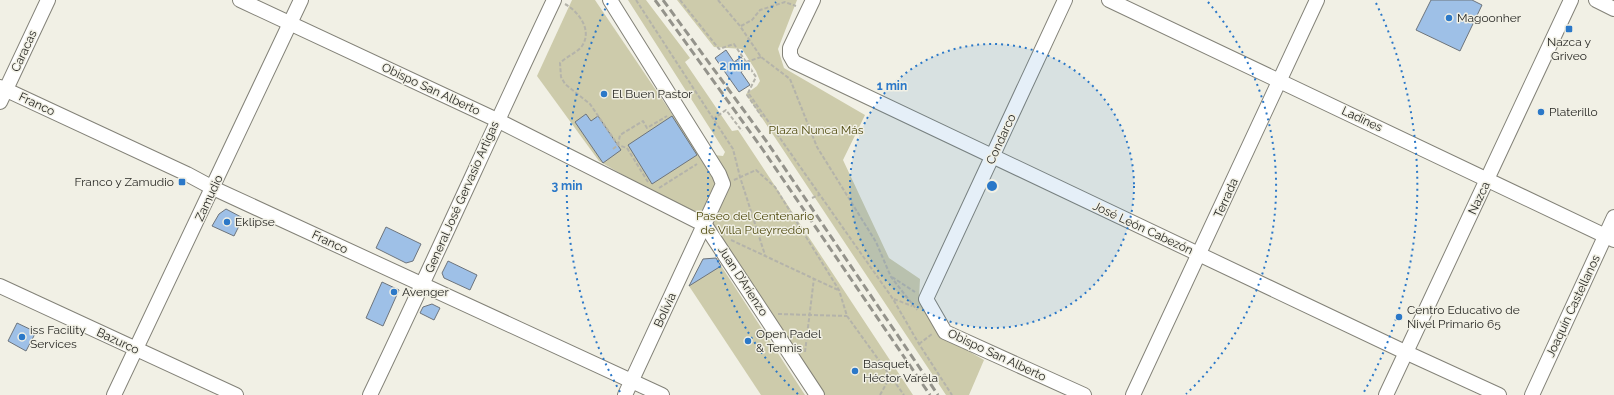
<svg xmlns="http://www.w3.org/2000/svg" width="1614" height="395" viewBox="0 0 1614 395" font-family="Raleway,sans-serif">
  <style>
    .park { fill: #cdcbab }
    .building { fill: #9ec0e7; stroke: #6d747c }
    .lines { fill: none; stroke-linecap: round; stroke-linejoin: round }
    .minor-casing { stroke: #838278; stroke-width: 16 }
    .path { stroke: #b4b3aa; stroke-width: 2; stroke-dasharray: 4 2; stroke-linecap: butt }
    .minor { stroke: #fff; stroke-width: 14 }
    .rail { stroke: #94938b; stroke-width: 3; stroke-dasharray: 8 4; stroke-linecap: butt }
    .ring { fill: none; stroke: #2b78c8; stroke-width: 2; stroke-dasharray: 2 4 }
    .poi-dot { fill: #2b78c8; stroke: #f1f0e5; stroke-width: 1.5 }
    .labels { text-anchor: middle; stroke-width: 3; stroke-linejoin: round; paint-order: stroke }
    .poi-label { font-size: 12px; fill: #292925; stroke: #f1f0e5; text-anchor: start }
    .street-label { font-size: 12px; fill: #292925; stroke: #f1f0e5 }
    .park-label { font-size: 12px; fill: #4f4a0e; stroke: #f1f0e5 }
    .centre { fill: #2b78c8; stroke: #f1f0e5; stroke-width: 2 }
    .ring-label { font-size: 12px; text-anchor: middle; font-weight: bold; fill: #2b78c8; stroke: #f1f0e5; stroke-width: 3; stroke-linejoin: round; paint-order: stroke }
  </style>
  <rect width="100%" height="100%" fill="#f1f0e5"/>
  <g class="park">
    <polygon points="572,0 595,0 714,176 716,185 704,216 647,189 599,161 537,76"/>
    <path d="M 628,0 L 646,0 L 690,58 L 685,62 L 732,131 L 738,130 L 913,395 L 825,395 L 713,226 C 714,209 727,195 729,178 L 714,155 L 723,156 L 725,152 Z"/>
    <polygon points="677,0 797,0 778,49 784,68 865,115 843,160 889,258 920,279 919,298 935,327 944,337 984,360 969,395 946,395 746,94 757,86 760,81 756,71 742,49 714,47"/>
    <polygon points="716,258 805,395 761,395 689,286 703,259"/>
  </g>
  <g class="building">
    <polygon points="1431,0 1472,0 1482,5 1460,51 1416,30"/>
    <polygon points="726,50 734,62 741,57 748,67 741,72 750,85 739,92 715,58"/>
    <polygon points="586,114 591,121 598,116 621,150 603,163 575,122"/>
    <polygon points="672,116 697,155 652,184 628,145"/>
    <polygon points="226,209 243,218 234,236 212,226 219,214"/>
    <polygon points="386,227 421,244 413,261 406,263 376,248"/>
    <polygon points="716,258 721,266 689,286 703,259"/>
    <polygon points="448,261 477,275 470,290 444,278 442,273"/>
    <polygon points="382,282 399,290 383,326 366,318"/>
    <polygon points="432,304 440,308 434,320 420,313 423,307"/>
    <polygon points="17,323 36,332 26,351 8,341"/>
  </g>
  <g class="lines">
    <defs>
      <g id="minor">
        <polyline points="240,0 497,120 705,225"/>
        <polyline points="610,0 719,174 723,184 625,395"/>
        <polyline points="813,0 790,48 790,55 794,62 1405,352 1499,395"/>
        <polyline points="1065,0 926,299 945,332 1084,395"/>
        <polyline points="1109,0 1614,240"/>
        <polyline points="1596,0 1614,9"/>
        <polyline points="0,87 187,174 213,188 662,395"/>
        <polyline points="0,102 48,0"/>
        <polyline points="705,225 817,395"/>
        <polyline points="0,286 236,395"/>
        <polyline points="114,395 301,0"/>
        <path d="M 370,395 C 433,264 492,131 554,0"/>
        <polyline points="1133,395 1317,0"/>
        <polyline points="1386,395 1571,0"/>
        <polyline points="1532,395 1614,217"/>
      </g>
    </defs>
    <use href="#minor" class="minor-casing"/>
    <g class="path">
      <polyline points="636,0 733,149 740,177 765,255"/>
      <polyline points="680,0 719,49 734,44 756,77 747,95 762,117"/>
      <polyline points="718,0 740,26 761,57 790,79 817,147 876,242 891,277 917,310"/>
      <path d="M 565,4 C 578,11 593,30 582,46 C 577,53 567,56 560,63 L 561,77 L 565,84 L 590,104 L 618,145 L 627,148 L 648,182"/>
      <polyline points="741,26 752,20 760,10 785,2 796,6"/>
      <polyline points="746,62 761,57"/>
      <polyline points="749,94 893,299 919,344 952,395"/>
      <polyline points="713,119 726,110 742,131"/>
      <polyline points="613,149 618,145 620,135 643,121 647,128 667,116"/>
      <polyline points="734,180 756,170 775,187 839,290 847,316 904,395"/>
      <polyline points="659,188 697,164"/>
      <polyline points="812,198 819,195"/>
      <polyline points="731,240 838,290"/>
      <polyline points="892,277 915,292"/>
      <polyline points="894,299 912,306"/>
      <polyline points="778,314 847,316"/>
      <polyline points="919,344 932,334"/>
      <polyline points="805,352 814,278"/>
      <polyline points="880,395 890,377"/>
    </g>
    <use href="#minor" class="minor"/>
    <g class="rail">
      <polyline points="655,0 761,147 930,395"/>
      <polyline points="663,0 767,142 938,395"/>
    </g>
  </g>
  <circle cx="992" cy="186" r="142" fill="#2b78c8" fill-opacity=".12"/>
  <g class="ring">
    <circle cx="992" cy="186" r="142"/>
    <path d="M798 394A284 284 0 0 1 776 2M1208 2A284 284 0 0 1 1186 394"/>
    <path d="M620 392A425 425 0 0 1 608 3M1376 3A425 425 0 0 1 1364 392"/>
  </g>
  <g class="poi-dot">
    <circle cx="1449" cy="18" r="4"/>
    <rect x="1565" y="25" width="8" height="8" rx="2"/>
    <circle cx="604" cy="94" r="4"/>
    <circle cx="1541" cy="112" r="4"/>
    <rect x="178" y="178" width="8" height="8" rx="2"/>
    <circle cx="227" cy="222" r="4"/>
    <circle cx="394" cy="292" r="4"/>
    <circle cx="1399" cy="317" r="4"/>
    <circle cx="22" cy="337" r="4"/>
    <circle cx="748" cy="341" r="4"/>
    <circle cx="855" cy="371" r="4"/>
  </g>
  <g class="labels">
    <g class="poi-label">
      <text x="1457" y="22">Magoonher</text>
      <text x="1569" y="46" text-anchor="middle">Nazca y<tspan x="1569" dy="14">Griveo</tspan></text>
      <text x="612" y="98">El Buen Pastor</text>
      <text x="1549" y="116">Platerillo</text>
      <text x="174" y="186" text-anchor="end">Franco y Zamudio</text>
      <text x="235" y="226">Eklipse</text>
      <text x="402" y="296">Avenger</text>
      <text x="1407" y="314">Centro Educativo de<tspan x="1407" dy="14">Nivel Primario 65</tspan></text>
      <text x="30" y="334">iss Facility<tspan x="30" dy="14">Services</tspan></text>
      <text x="756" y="338">Open Padel<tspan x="756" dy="14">&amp; Tennis</tspan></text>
      <text x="863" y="368">Basquet<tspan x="863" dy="14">Héctor Varela</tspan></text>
    </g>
    <g class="street-label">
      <text transform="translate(24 51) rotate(-65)" y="4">Caracas</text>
      <text transform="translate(431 89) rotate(25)" y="4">Obispo San Alberto</text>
      <text transform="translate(37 104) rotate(25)" y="4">Franco</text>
      <text transform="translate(1362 119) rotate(25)" y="4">Ladines</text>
      <text transform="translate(1001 139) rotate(-65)" y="4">Condarco</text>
      <text transform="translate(462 197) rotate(-66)" y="4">General José Gervasio Artigas</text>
      <text transform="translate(209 198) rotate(-65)" y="4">Zamudio</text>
      <text transform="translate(1226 198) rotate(-66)" y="4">Terrada</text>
      <text transform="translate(1479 198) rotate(-65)" y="4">Nazca</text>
      <text transform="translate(1143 228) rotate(25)" y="4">José León Cabezón</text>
      <text transform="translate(330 242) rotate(25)" y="4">Franco</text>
      <text transform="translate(743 281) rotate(57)" y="4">Juan D’Arienzo</text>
      <text transform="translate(1573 306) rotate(-65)" y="4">Joaquín Castellanos</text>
      <text transform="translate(665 310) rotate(-65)" y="4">Bolivia</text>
      <text transform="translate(118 341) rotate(25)" y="4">Bazurco</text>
      <text transform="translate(997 355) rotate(25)" y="4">Obispo San Alberto</text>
    </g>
    <g class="park-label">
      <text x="816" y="134">Plaza Nunca Más</text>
      <text x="755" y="220">Paseo del Centenario<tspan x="755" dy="14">de Villa Pueyrredón</tspan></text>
    </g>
  </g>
  <circle cx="992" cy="186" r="6" class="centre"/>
  <g class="ring-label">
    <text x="735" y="70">2 min</text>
    <text x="892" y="90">1 min</text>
    <text x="567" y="190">3 min</text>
  </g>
</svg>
